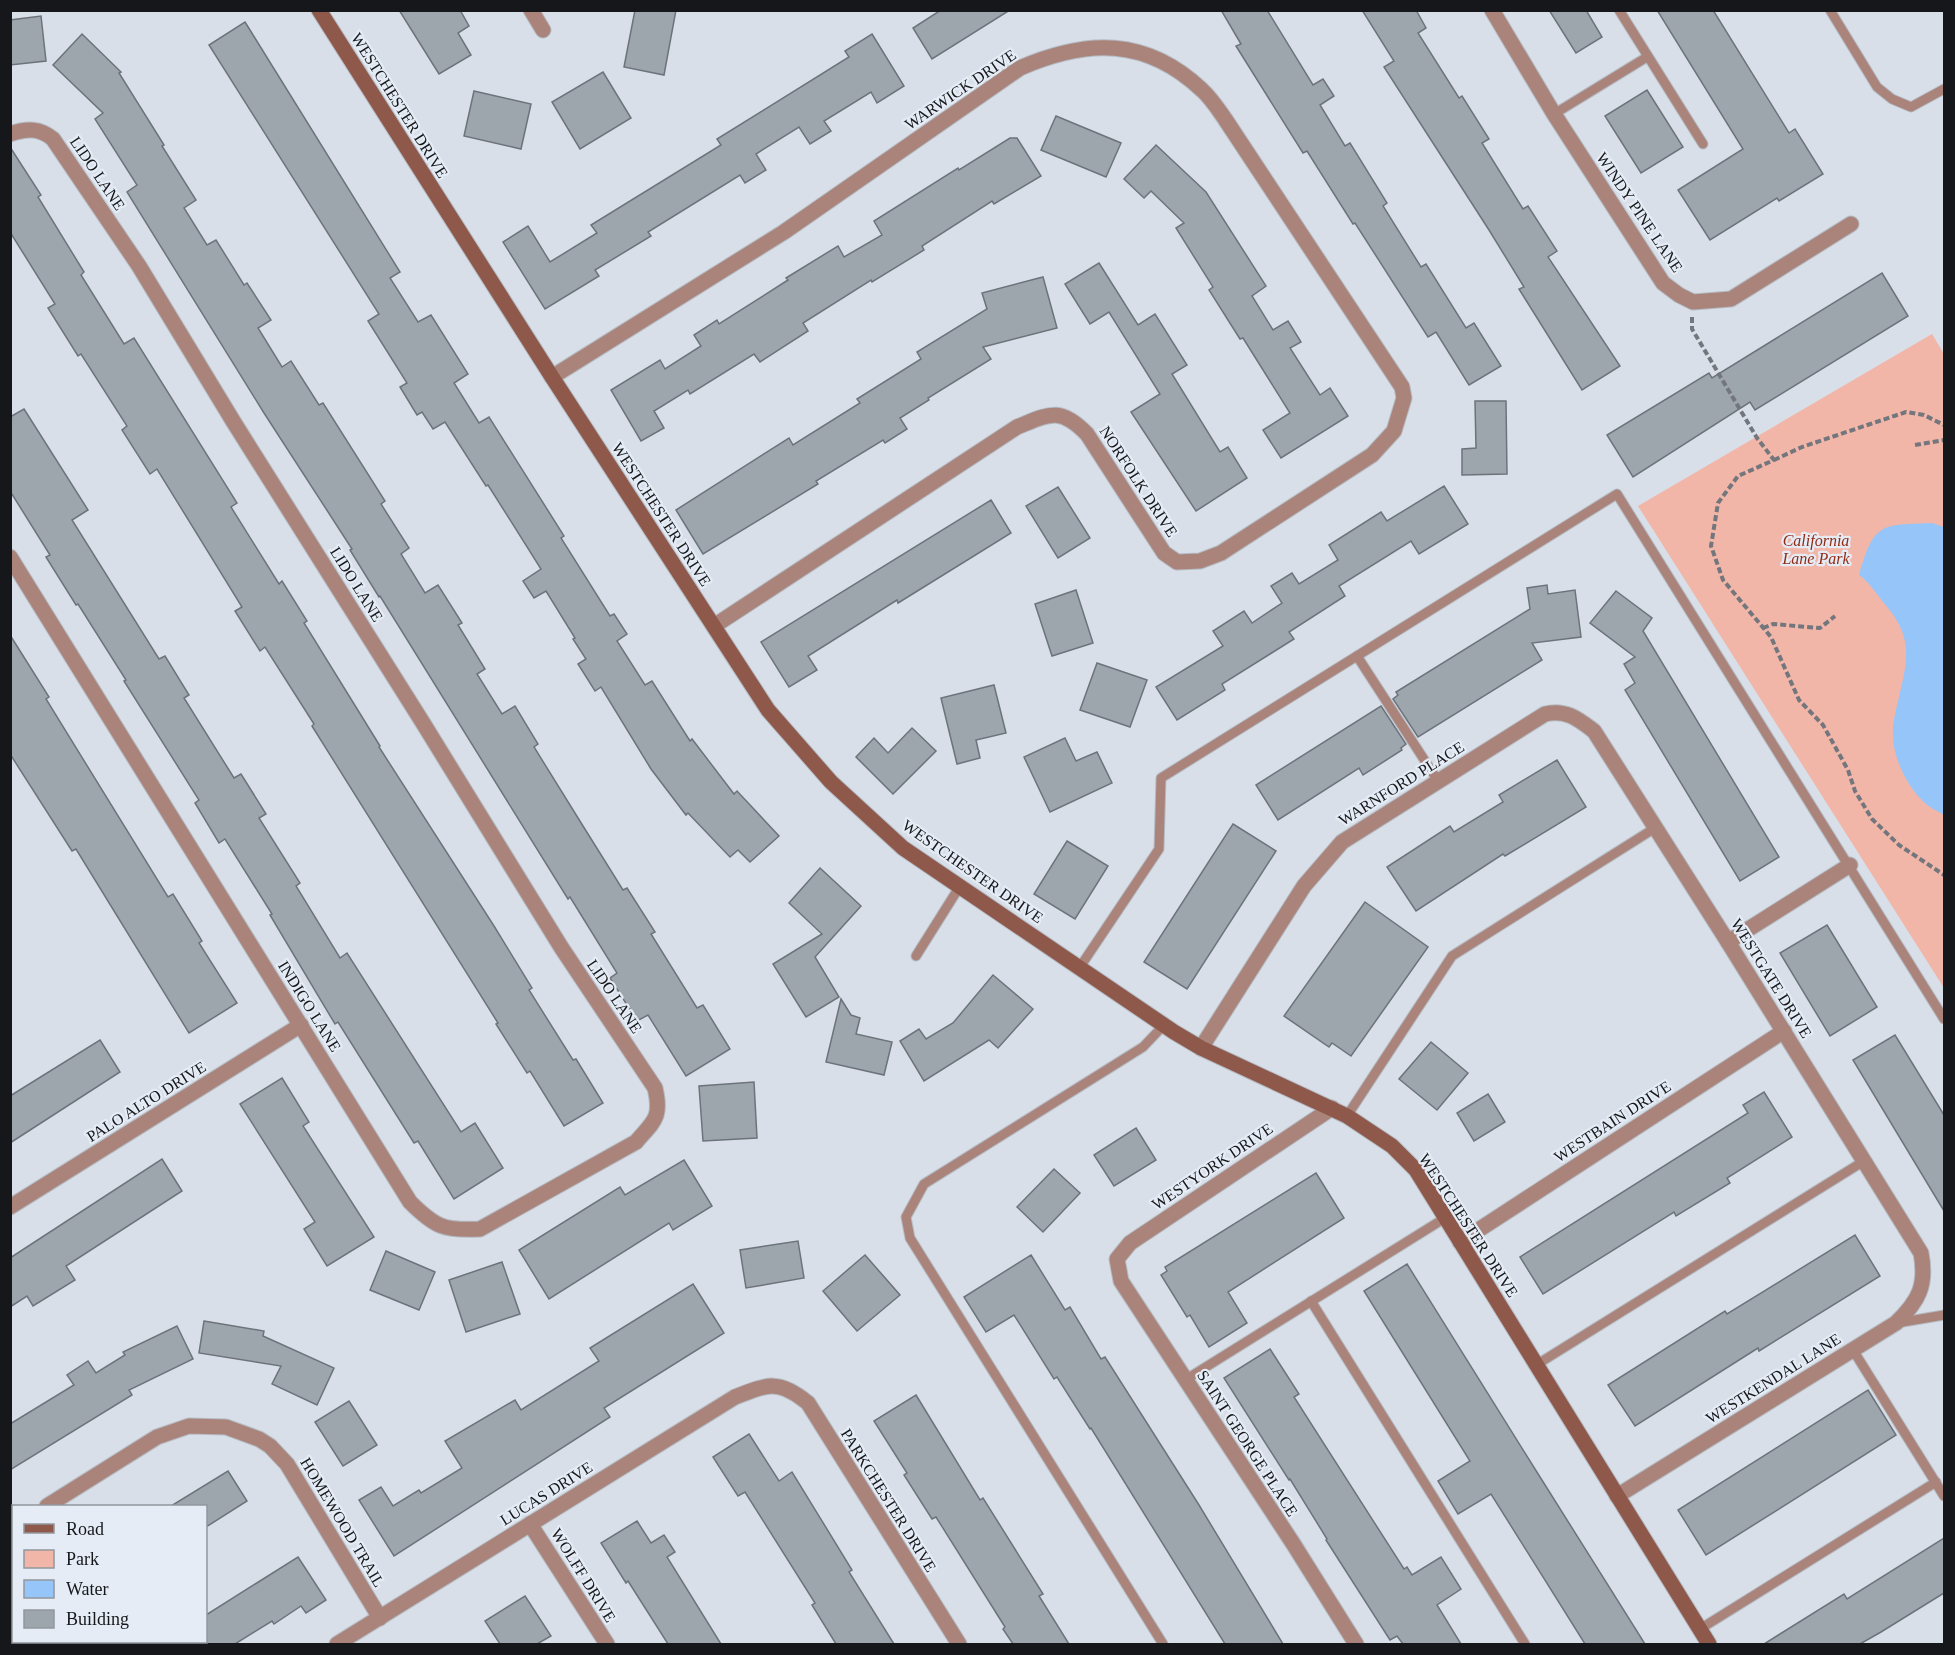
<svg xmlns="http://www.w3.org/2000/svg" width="1955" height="1655" viewBox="0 0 1955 1655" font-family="'Times New Roman',serif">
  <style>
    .green { fill: #f2b6a8 }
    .water { fill: #96c6f9 }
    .building { fill: #9ea6ad; stroke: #6c737b; stroke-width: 1.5 }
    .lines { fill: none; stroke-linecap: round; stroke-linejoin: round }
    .lane-casing { stroke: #b5bbc3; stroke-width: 11 }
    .street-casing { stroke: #b5bbc3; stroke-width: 17 }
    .secondary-casing { stroke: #b5bbc3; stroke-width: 17 }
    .path { stroke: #73777d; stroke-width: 4; stroke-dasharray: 6 3; stroke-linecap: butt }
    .lane { stroke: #aa847b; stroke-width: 9 }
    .street { stroke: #aa847b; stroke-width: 15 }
    .secondary { stroke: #8e584b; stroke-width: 15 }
    .labels { text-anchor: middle; stroke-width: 4.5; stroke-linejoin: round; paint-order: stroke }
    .street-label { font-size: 16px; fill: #15171a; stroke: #e5ecf5 }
    .park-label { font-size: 16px; font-style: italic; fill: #912b15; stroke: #e5ecf5 }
  </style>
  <rect width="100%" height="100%" fill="#d8dfe8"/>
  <polygon class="green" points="1932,334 1944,354 1944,988 1638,506"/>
  <path class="water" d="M 1932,523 L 1944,527 L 1944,815 C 1938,811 1930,808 1925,803 C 1908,788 1894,760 1893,738 C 1892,724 1896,710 1899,697 C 1904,675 1911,650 1901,629 C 1897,619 1890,610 1883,602 C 1875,592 1869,582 1859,575 C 1874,522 1881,525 1932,523 Z"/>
  <g class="building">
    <polygon points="399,10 460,10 469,26 458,33 471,55 439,74"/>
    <polygon points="635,10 676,10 664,75 624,67"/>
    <polygon points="941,10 1010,10 932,59 913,28"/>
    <polygon points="1221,10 1267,10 1313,85 1323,79 1334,96 1320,105 1345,146 1350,143 1387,203 1383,206 1421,267 1426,264 1466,328 1474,323 1501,366 1469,385 1436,332 1428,337 1355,223 1353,224 1307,151 1303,153 1236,46 1241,44"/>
    <polygon points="1362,10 1416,10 1426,28 1418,33 1459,98 1462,96 1489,139 1482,143 1523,209 1528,206 1557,251 1548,257 1620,366 1582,390 1519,289 1524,287 1489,230 1384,67 1394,61"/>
    <polygon points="1549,10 1586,10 1602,37 1576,53"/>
    <polygon points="1657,10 1713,10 1789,133 1795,129 1823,174 1779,201 1777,198 1710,240 1678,190 1743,149"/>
    <polygon points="41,16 46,61 10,65 10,20"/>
    <polygon points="245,22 400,272 390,278 418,322 431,315 468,374 454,383 479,423 489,417 564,536 561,538 610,616 614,614 627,634 617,641 645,685 652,681 690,741 692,739 734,794 737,791 779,836 750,862 738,850 730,857 688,813 686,815 651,769 601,687 595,691 578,664 586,659 573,639 575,638 546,591 534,598 523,581 541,569 488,485 486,486 445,422 433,429 422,412 417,415 400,387 407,383 368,321 379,314 209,45"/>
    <polygon points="82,34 121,72 119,73 164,145 162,146 196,200 184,208 207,245 216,240 244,285 247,283 271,320 258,328 282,367 291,361 319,405 323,403 385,501 381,504 409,548 401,554 425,593 438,585 462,623 458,625 485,669 477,674 502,714 515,706 538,744 534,747 583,826 623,890 627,888 655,932 651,934 697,1008 703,1005 730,1049 686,1076 648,1015 637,1021 610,978 617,973 570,897 568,899 380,596 379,597 350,550 352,549 264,413 127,192 137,185 95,119 103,113 53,65"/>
    <polygon points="872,34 904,86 877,103 871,92 824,121 831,131 810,144 799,127 756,154 766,170 745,183 740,175 648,232 651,236 595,270 599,276 545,309 503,242 528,226 550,262 597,233 591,225 721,145 717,139 849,57 845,51"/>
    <polygon points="603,72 631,118 580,149 552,102"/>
    <polygon points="1647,90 1683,147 1641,173 1605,116"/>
    <polygon points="474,91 531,104 521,149 464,136"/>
    <polygon points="1056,116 1121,143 1106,177 1041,150"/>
    <polygon points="1010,138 1017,138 1041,176 994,204 992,201 922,246 924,250 872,282 871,280 803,323 808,331 760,362 754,354 690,394 688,390 654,411 664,428 641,441 611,390 660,360 665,369 701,346 694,335 717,320 719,324 788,280 786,278 838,246 844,257 882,235 874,221 958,168 959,170"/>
    <polygon points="1156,145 1206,192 1266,286 1252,296 1273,330 1288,321 1301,342 1290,348 1320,395 1330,388 1348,416 1281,458 1263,430 1290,413 1243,338 1240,339 1209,290 1213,287 1176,228 1184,223 1151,191 1144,198 1124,179"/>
    <polygon points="10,147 41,195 38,197 84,272 81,275 124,344 134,338 237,503 231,507 279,584 282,581 307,621 304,623 380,746 379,747 494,926 532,988 529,990 573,1060 576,1059 603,1103 564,1126 530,1071 527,1073 496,1024 498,1023 312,726 314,724 265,647 260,651 235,611 242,607 157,469 150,474 122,430 127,426 81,354 78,356 48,308 55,304 10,232"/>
    <polygon points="1099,263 1138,325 1155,314 1187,365 1172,374 1220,452 1228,447 1247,478 1196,511 1131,412 1160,394 1109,312 1090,324 1065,284"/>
    <polygon points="1882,273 1908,316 1755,410 1750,402 1633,477 1607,435 1709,373 1712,378"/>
    <polygon points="1043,277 1057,328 983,347 991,359 928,398 929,400 900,418 907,429 885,443 883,440 816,481 818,484 703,554 676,510 789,438 793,445 860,403 857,399 921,359 917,352 987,309 982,293"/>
    <polygon points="1475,401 1506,401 1507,474 1462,475 1462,449 1476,448"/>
    <polygon points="24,409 88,510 72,520 159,659 165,656 189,695 184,698 234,778 241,774 266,814 259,818 300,883 296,886 340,958 347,953 461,1132 475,1123 503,1168 454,1199 418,1141 414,1143 338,1022 335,1024 270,915 272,914 225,839 219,843 195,803 199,800 124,681 126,680 78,604 76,605 46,557 50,555 10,491 10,417"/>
    <polygon points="1444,486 1468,524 1419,554 1411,541 1339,586 1345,596 1289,632 1294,639 1222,684 1225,690 1177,720 1156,687 1223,646 1213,631 1244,611 1252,623 1282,603 1271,586 1292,573 1299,584 1338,560 1329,545 1381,512 1387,521"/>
    <polygon points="1058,487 1090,538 1058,558 1026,506"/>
    <polygon points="991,500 1011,533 898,603 897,600 808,656 817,670 789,687 761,642"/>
    <polygon points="1547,585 1548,594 1575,590 1581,637 1532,643 1542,660 1418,737 1393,699 1398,695 1396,692 1530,609 1527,588"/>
    <polygon points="1076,590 1093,643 1052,656 1035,604"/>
    <polygon points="1616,591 1652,618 1643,631 1779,857 1740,881 1625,690 1635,683 1624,664 1635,657 1590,623"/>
    <polygon points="10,635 49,697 46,699 168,897 173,894 202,941 199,943 237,1003 189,1033 76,849 72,851 10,754"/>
    <polygon points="1097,663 1147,680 1130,727 1080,710"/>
    <polygon points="994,685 1006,733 976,740 980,758 957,764 941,698"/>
    <polygon points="1381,706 1406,744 1401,748 1402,750 1363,775 1359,768 1278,820 1256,785"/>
    <polygon points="912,728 936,751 893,794 856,757 874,738 888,753"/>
    <polygon points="1065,738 1076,761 1097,752 1112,783 1050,812 1024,757"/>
    <polygon points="1557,760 1586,807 1505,856 1503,854 1416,911 1387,867 1450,826 1454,832 1503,802 1499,795"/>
    <polygon points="1233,824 1276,851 1187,989 1144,962"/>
    <polygon points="1067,841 1108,866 1075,919 1034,894"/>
    <polygon points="820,868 861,906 815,957 839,997 806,1017 773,964 822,934 789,903"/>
    <polygon points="1365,902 1428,947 1351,1056 1332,1043 1329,1047 1284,1016"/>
    <polygon points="1827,925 1877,1007 1830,1036 1780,953"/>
    <polygon points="993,975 1033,1009 998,1048 989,1040 924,1081 900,1041 919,1029 926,1039 953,1023"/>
    <polygon points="841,999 851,1015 860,1018 856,1034 892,1042 884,1075 826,1062"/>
    <polygon points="1895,1035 1944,1115 1944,1211 1853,1060"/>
    <polygon points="100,1040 120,1072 10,1143 10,1096"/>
    <polygon points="1431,1042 1468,1073 1437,1110 1399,1079"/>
    <polygon points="282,1078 309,1122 303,1126 374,1237 327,1266 304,1229 315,1222 240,1104"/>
    <polygon points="754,1082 757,1138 703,1141 699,1086"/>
    <polygon points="1764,1092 1792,1137 1727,1178 1730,1183 1676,1216 1674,1212 1543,1294 1520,1257 1748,1113 1743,1105"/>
    <polygon points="1488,1094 1505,1122 1474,1141 1457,1113"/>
    <polygon points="1136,1128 1156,1160 1114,1186 1094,1155"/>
    <polygon points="162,1159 182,1191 66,1266 75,1280 33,1306 27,1296 10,1307 10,1258"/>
    <polygon points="684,1160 712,1206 673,1230 669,1223 549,1299 519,1250 620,1187 625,1195"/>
    <polygon points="1054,1169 1080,1193 1043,1232 1017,1207"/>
    <polygon points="1316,1173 1344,1218 1228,1292 1247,1323 1209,1347 1190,1315 1187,1317 1161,1275 1167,1271 1165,1267"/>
    <polygon points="1855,1235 1880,1276 1759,1351 1758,1348 1635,1426 1608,1385 1725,1311 1727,1314"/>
    <polygon points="798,1241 804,1278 746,1288 740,1250"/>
    <polygon points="386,1251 435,1272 419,1310 370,1290"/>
    <polygon points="865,1255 900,1295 857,1331 823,1291"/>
    <polygon points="1031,1255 1065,1310 1070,1307 1101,1359 1105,1357 1199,1505 1283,1644 1225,1644 1091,1428 1090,1429 1057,1377 1054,1379 1014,1315 986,1332 964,1297"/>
    <polygon points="502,1262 520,1314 466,1332 449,1280"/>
    <polygon points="1407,1264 1535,1469 1645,1644 1585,1644 1491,1494 1458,1514 1438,1481 1470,1461 1364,1291"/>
    <polygon points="693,1284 724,1333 604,1408 610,1417 394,1556 359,1500 381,1487 393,1506 419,1490 421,1493 462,1468 445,1441 515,1400 521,1410 599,1361 590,1348"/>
    <polygon points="204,1321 264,1331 263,1336 334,1368 317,1405 272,1384 281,1366 199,1353"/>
    <polygon points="177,1326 193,1359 129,1390 132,1395 10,1470 10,1424 74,1385 67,1375 88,1361 96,1373 125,1355 123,1352"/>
    <polygon points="1270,1349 1299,1394 1294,1397 1404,1569 1407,1567 1412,1575 1441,1557 1461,1589 1437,1605 1461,1644 1403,1644 1397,1636 1390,1640 1326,1540 1327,1539 1290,1479 1289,1480 1224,1378"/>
    <polygon points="1868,1390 1896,1435 1706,1555 1678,1510"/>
    <polygon points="916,1395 980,1500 983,1498 1043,1594 1039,1596 1069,1644 1013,1644 1003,1629 1005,1627 936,1517 932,1519 904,1475 907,1473 874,1421"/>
    <polygon points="349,1401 377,1445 343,1466 315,1422"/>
    <polygon points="749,1434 779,1481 792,1472 852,1570 849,1572 894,1644 836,1644 812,1605 815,1603 745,1492 738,1496 713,1457"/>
    <polygon points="228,1471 247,1501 206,1527 206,1506 171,1506"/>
    <polygon points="637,1521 651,1543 664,1535 675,1552 667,1557 721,1644 668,1644 628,1581 626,1583 601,1543"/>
    <polygon points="1944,1538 1944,1593 1881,1632 1860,1644 1764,1644 1844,1594 1847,1599"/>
    <polygon points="298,1557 326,1600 306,1613 301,1606 274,1624 272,1621 235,1644 206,1644 206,1615"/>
    <polygon points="525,1596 551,1636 537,1644 500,1644 485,1621"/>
  </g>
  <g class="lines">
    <defs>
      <g id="lane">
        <polyline points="1619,10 1703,144"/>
        <polyline points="1830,10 1877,87 1892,99 1911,107 1944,89"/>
        <polyline points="1554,114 1647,57"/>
        <polyline points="1357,656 1438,781"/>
        <polyline points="916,956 960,886"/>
        <polyline points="1080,967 1159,849 1161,778 1617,494 1944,1019"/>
        <polyline points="1347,1116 1452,956 1655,828"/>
        <polyline points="1311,1301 1525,1644"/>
        <polyline points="1897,1323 1944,1315"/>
        <polyline points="1853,1350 1944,1496"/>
        <polyline points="1536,1365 1864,1161"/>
        <polyline points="1185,1380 1445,1218"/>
        <polyline points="1700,1629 1936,1482"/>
        <polyline points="1163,1644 910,1238 906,1217 924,1184 1143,1047 1164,1025"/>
      </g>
      <g id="street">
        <polyline points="531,10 543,30"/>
        <polyline points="1492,10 1554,114 1663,283 1679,295 1693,302 1731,299 1851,224"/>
        <path d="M 10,134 C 27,128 40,128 53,139 L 139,266 L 233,421 L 423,723 L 561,947 L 655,1088 C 662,1118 654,1121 636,1142 L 480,1229 C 444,1231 435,1227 410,1202 L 10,557"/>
        <path d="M 552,377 L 784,232 L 1020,68 C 1087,39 1146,37 1202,90 C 1211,98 1218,109 1225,119 L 1402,387 L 1404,398 L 1394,431 L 1372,455 L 1221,553 L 1200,561 L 1177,562 L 1164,553 L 1087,434 C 1060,406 1049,414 1017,427 L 714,626"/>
        <polyline points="1728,942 1850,865"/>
        <path d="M 1201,1048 L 1304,886 L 1342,842 L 1545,714 C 1566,709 1578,719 1594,731 L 1728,942 L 1921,1253 C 1927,1285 1919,1301 1896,1323 L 1617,1496"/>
        <polyline points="1332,1108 1130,1243 1117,1259 1121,1281 1294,1545 1356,1644"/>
        <polyline points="10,1207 301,1025"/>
        <polyline points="1460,1242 1784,1031"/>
        <polyline points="47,1506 157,1437 189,1426 226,1427 259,1439 270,1446 287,1464 380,1618"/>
        <polyline points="530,1524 607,1644"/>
        <polyline points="10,1530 14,1528"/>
        <path d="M 337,1644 L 735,1397 C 768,1384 779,1379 808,1403 L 959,1644"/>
      </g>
      <polyline id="secondary" points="319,10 552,377 768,710 831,782 903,848 1174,1032 1201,1048 1347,1116 1392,1146 1416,1170 1709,1644"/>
    </defs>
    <use href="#lane" class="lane-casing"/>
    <use href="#street" class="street-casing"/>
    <use href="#secondary" class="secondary-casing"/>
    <g class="path">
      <polyline points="1692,317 1692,329 1757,438 1774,460 1738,476 1718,503 1711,546 1723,580 1771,637 1799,700 1823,725 1848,770 1855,791 1872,819 1899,845 1944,875"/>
      <polyline points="1915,445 1944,440"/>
      <polyline points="1774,460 1802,447 1906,412 1924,415 1944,425"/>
      <polyline points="1763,628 1773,624 1820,628 1835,616"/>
    </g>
    <use href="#lane" class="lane"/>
    <use href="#street" class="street"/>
    <use href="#secondary" class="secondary"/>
  </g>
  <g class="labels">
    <g class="street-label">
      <text transform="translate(960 89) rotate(-34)" y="6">WARWICK DRIVE</text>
      <text transform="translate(400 105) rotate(58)" y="6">WESTCHESTER DRIVE</text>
      <text transform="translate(98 173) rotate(56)" y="6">LIDO LANE</text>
      <text transform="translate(1640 212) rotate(56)" y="6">WINDY PINE LANE</text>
      <text transform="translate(1139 481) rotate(57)" y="6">NORFOLK DRIVE</text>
      <text transform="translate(662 514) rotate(57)" y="6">WESTCHESTER DRIVE</text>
      <text transform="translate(357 584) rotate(58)" y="6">LIDO LANE</text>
      <text transform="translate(1401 783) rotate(-32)" y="6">WARNFORD PLACE</text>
      <text transform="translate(973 871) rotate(35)" y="6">WESTCHESTER DRIVE</text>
      <text transform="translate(1772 978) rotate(58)" y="6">WESTGATE DRIVE</text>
      <text transform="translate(615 996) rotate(56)" y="6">LIDO LANE</text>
      <text transform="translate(310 1006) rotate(58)" y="6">INDIGO LANE</text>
      <text transform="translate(146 1101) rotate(-32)" y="6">PALO ALTO DRIVE</text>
      <text transform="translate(1612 1121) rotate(-33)" y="6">WESTBAIN DRIVE</text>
      <text transform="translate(1212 1166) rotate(-34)" y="6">WESTYORK DRIVE</text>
      <text transform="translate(1469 1225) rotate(57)" y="6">WESTCHESTER DRIVE</text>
      <text transform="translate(1773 1378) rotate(-32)" y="6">WESTKENDAL LANE</text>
      <text transform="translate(1248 1443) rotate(57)" y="6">SAINT GEORGE PLACE</text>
      <text transform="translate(546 1493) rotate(-32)" y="6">LUCAS DRIVE</text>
      <text transform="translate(889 1500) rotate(58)" y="6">PARKCHESTER DRIVE</text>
      <text transform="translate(343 1522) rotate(59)" y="6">HOMEWOOD TRAIL</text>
      <text transform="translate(584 1575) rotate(58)" y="6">WOLFF DRIVE</text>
    </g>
    <g class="park-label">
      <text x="1816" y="546">California<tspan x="1816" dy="18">Lane Park</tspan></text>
    </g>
  </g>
  <rect width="1955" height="1655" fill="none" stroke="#15171a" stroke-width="24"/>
  <rect x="12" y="1505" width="195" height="138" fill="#e5ecf5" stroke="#92979d" stroke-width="1.5"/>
  <rect x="24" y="1524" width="30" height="9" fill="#8e584b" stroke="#92979d" stroke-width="1.5"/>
  <text x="66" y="1535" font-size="18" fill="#15171a">Road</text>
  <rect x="24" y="1550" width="30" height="18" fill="#f2b6a8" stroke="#92979d" stroke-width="1.5"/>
  <text x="66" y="1565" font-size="18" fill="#15171a">Park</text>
  <rect x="24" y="1580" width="30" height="18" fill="#96c6f9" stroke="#92979d" stroke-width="1.5"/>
  <text x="66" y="1595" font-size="18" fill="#15171a">Water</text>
  <rect x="24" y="1610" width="30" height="18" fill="#9ea6ad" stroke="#92979d" stroke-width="1.5"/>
  <text x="66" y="1625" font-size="18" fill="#15171a">Building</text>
</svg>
